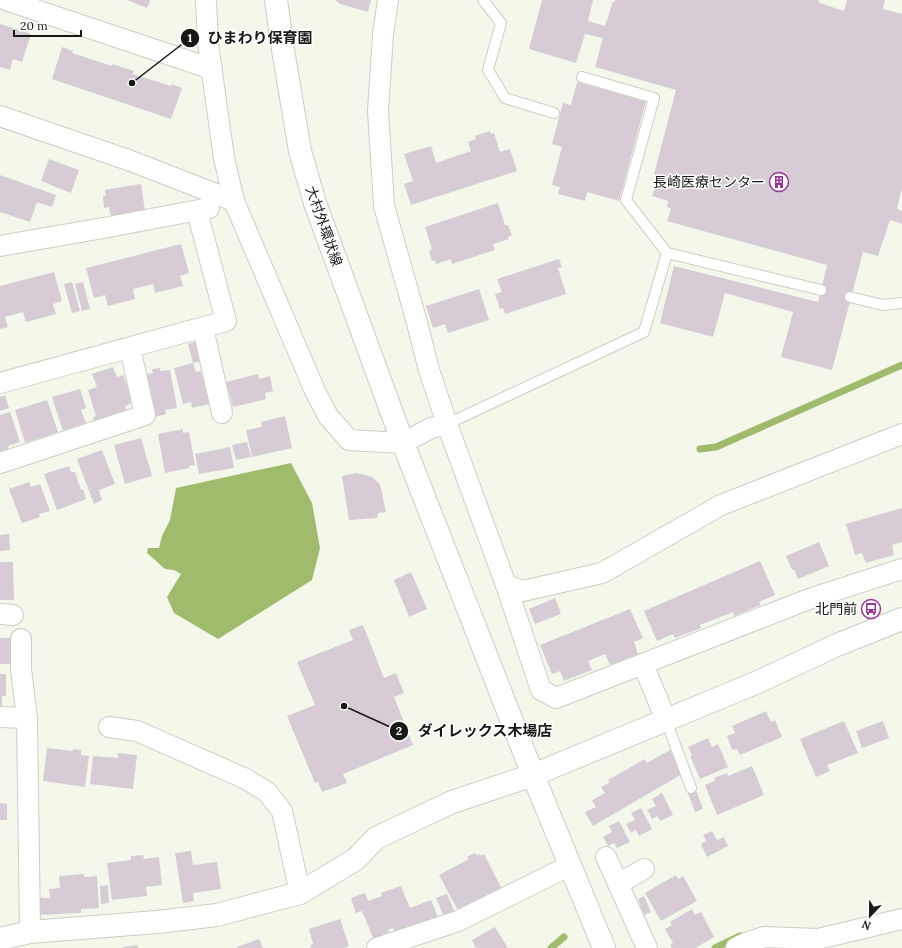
<svg xmlns="http://www.w3.org/2000/svg" width="902" height="948" viewBox="0 0 902 948" font-family="Lora,'Noto Sans JP',serif">
  <style>
    .water { fill: #a1bb6c }
    .lines { fill: none; stroke-linecap: round; stroke-linejoin: round }
    .stream { stroke: #a1bb6c; stroke-width: 7 }
    .building { fill: #d7ccd5 }
    .service-casing { stroke: #cbcfc3; stroke-width: 12 }
    .minor-casing { stroke: #cbcfc3; stroke-width: 22 }
    .tertiary-casing { stroke: #cbcfc3; stroke-width: 24 }
    .secondary-casing { stroke: #cbcfc3; stroke-width: 24 }
    .service { stroke: #fff; stroke-width: 10 }
    .minor { stroke: #fff; stroke-width: 20 }
    .tertiary { stroke: #fff; stroke-width: 22 }
    .secondary { stroke: #fff; stroke-width: 22 }
    .labels { text-anchor: middle; stroke-width: 3; stroke-linejoin: round; paint-order: stroke }
    .poi-label { font-size: 14px; fill: #171914; stroke: #fff; text-anchor: end }
    .street-label { font-size: 14px; fill: #171914; stroke: #fff }
    .leader { fill: none; stroke: #171914; stroke-width: 1.5 }
    .callout-dot { fill: #171914; stroke: #fff; stroke-width: 1.5 }
    .mark-label { font-size: 12px; text-anchor: middle; font-weight: bold; fill: #fff }
    .callout-label { font-size: 15px; text-anchor: middle; font-weight: bold; fill: #171914; stroke: #fff; stroke-width: 3; stroke-linejoin: round; paint-order: stroke }
  </style>
  <rect width="100%" height="100%" fill="#f3f8eb"/>
  <polygon class="water" points="291,463 312,503 320,548 312,580 218,639 174,613 167,597 181,574 174,570 165,569 147,553 148,548 159,548 162,536 170,520 176,488"/>
  <g class="lines">
    <g class="stream">
      <polyline points="700,449 716,447 902,365"/>
      <polyline points="551,948 564,937"/>
      <polyline points="715,948 740,936"/>
    </g>
  </g>
  <g class="building">
    <polygon points="127,0 150,0 147,8"/>
    <polygon points="335,0 371,0 368,12 340,4"/>
    <polygon points="542,0 593,0 588,21 605,26 613,1 615,2 615,0 818,0 820,3 844,11 847,0 885,0 883,9 902,14 902,188 897,209 902,211 902,224 890,220 878,256 863,252 832,370 781,357 793,312 725,293 713,337 660,323 674,266 818,302 827,265 667,221 671,209 667,207 668,201 652,196 659,176 654,174 676,90 595,67 603,38 585,34 576,63 529,49"/>
    <polygon points="0,24 31,34 22,62 13,59 10,70 0,67"/>
    <polygon points="62,47 73,51 72,53 112,66 112,64 134,71 133,74 171,86 172,84 182,88 171,119 52,79"/>
    <polygon points="577,82 646,101 619,201 587,192 585,201 558,194 560,187 552,185 562,147 552,144 563,103 571,105"/>
    <polygon points="490,131 491,134 494,133 500,152 510,149 517,171 411,205 404,184 413,181 404,154 431,146 436,163 471,151 468,142 476,139 475,136"/>
    <polygon points="49,159 79,170 71,193 41,181"/>
    <polygon points="0,175 56,195 52,207 37,202 30,222 0,212"/>
    <polygon points="141,184 145,211 111,216 109,207 104,208 103,196 106,196 105,190"/>
    <polygon points="498,203 505,225 508,225 512,235 508,237 509,239 493,244 495,250 452,264 451,259 436,264 435,260 432,261 429,251 432,249 425,227"/>
    <polygon points="181,244 189,273 180,276 183,286 155,293 153,284 133,289 135,299 108,306 105,295 94,298 86,268"/>
    <polygon points="559,259 562,267 558,268 566,294 505,314 503,308 500,309 495,294 502,292 497,279"/>
    <polygon points="54,272 62,301 53,304 56,314 26,322 23,312 5,317 8,327 0,329 0,286"/>
    <polygon points="72,282 80,311 72,313 64,284"/>
    <polygon points="83,282 90,309 82,311 75,284"/>
    <polygon points="479,289 489,320 448,333 445,324 433,328 426,306"/>
    <polygon points="197,341 202,361 193,363 188,344"/>
    <polygon points="193,363 196,372 201,371 209,404 192,408 191,402 183,404 174,368"/>
    <polygon points="113,367 117,377 123,375 133,403 125,406 127,412 94,423 93,417 96,416 88,390 97,387 92,374"/>
    <polygon points="160,368 160,371 170,370 177,408 165,410 166,414 155,417 146,374 153,373 152,369"/>
    <polygon points="258,374 259,379 270,376 273,391 265,393 266,399 233,407 226,382"/>
    <polygon points="80,389 86,408 81,410 86,423 63,431 52,397"/>
    <polygon points="5,395 9,408 0,411 0,397"/>
    <polygon points="47,400 58,432 25,443 15,410"/>
    <polygon points="10,412 20,442 8,446 9,449 0,452 0,415"/>
    <polygon points="285,416 292,448 252,457 246,430 262,427 261,422"/>
    <polygon points="183,429 183,433 189,432 195,465 189,466 189,468 165,473 158,434"/>
    <polygon points="141,438 152,476 125,484 114,445"/>
    <polygon points="247,442 251,457 236,460 232,445"/>
    <polygon points="230,447 234,468 199,474 195,454"/>
    <polygon points="102,450 115,484 99,490 102,500 94,504 77,459"/>
    <polygon points="69,466 71,472 75,472 81,490 83,489 86,499 57,510 44,474"/>
    <polygon points="357,473 372,477 380,484 386,512 378,513 377,518 349,520 342,476"/>
    <polygon points="29,482 31,487 40,484 50,511 39,514 40,517 22,523 9,489"/>
    <polygon points="902,508 902,542 892,545 894,555 866,563 862,553 855,555 846,524"/>
    <polygon points="9,534 10,550 0,551 0,535"/>
    <polygon points="819,542 829,566 798,579 794,569 792,570 786,556"/>
    <polygon points="760,561 775,595 759,602 761,605 734,616 733,612 700,625 701,628 675,638 673,634 657,641 644,611"/>
    <polygon points="0,562 13,562 14,600 0,600"/>
    <polygon points="411,572 427,609 409,617 394,580"/>
    <polygon points="555,598 561,614 535,624 529,609"/>
    <polygon points="630,609 643,638 634,642 638,654 610,665 605,654 588,661 592,670 564,681 560,671 552,674 540,645"/>
    <polygon points="363,625 384,678 396,673 404,693 394,697 413,745 343,774 347,783 322,792 318,782 315,783 287,716 315,705 297,662 353,640 349,630"/>
    <rect x="0" y="638" width="12" height="26"/>
    <polygon points="0,674 6,674 6,696 2,696 2,708 0,708"/>
    <polygon points="766,711 771,722 775,720 782,737 740,755 737,749 732,750 727,736 735,733 732,726"/>
    <polygon points="844,721 858,753 827,765 830,771 816,777 800,739"/>
    <polygon points="883,721 889,738 862,748 856,731"/>
    <polygon points="708,738 712,747 718,744 728,767 700,779 690,756 692,755 688,747"/>
    <polygon points="47,748 73,751 73,749 81,750 81,755 89,756 85,787 43,781"/>
    <polygon points="670,750 684,773 593,826 585,812 596,807 592,800 605,793 601,787 610,782 608,780 645,759 647,763"/>
    <polygon points="118,753 137,755 133,789 90,784 93,756 118,758"/>
    <polygon points="752,766 764,795 717,815 705,785 715,781 714,778 727,773 728,776"/>
    <polygon points="696,790 703,809 695,812 688,793"/>
    <polygon points="662,793 673,815 660,821 657,816 652,819 647,810 656,806 652,799"/>
    <polygon points="0,803 7,804 7,820 0,820"/>
    <polygon points="641,808 652,829 639,836 636,830 631,833 626,824 635,820 631,813"/>
    <polygon points="619,821 630,842 617,848 614,843 608,846 603,837 612,832 609,826"/>
    <polygon points="712,831 717,840 724,837 728,846 707,857 701,844 706,841 703,835"/>
    <polygon points="191,851 193,865 217,862 221,889 193,893 194,901 183,903 175,853"/>
    <polygon points="475,853 477,855 480,854 481,856 484,854 503,891 460,914 439,875 469,859 467,857"/>
    <polygon points="143,855 144,859 159,857 162,885 146,887 147,896 112,900 107,863 131,860 131,856"/>
    <polygon points="84,874 84,877 97,876 99,908 81,909 81,913 39,915 37,898 50,898 49,889 60,888 59,876"/>
    <polygon points="676,875 678,879 683,876 697,901 661,921 645,893"/>
    <polygon points="108,885 109,903 101,904 100,886"/>
    <polygon points="401,886 410,908 431,900 438,917 436,918 436,920 396,936 393,928 388,930 390,934 374,940 362,911 356,913 351,898 365,893 368,901 382,896 381,893"/>
    <polygon points="447,894 456,915 445,919 436,898"/>
    <polygon points="644,896 651,912 644,915 638,899"/>
    <polygon points="692,909 695,915 701,912 714,937 695,948 672,948 670,945 673,943 665,929 672,925 670,922"/>
    <polygon points="340,919 349,946 344,948 311,948 310,945 313,944 309,929"/>
    <polygon points="495,927 508,948 476,948 472,940"/>
    <polygon points="259,939 263,948 237,948 237,947"/>
    <polygon points="137,945 138,948 123,948 123,947"/>
  </g>
  <g class="lines">
    <defs>
      <g id="service">
        <polyline points="483,0 501,23 488,70 505,98 554,113"/>
        <polyline points="582,77 654,98 626,200 667,253"/>
        <polyline points="850,297 883,305 902,303"/>
        <polyline points="447,424 644,332 667,253 821,290"/>
        <polyline points="666,720 691,788"/>
      </g>
      <g id="minor">
        <polyline points="6,0 212,69"/>
        <polyline points="206,0 208,44 224,158 234,201 315,391 328,416 349,440 403,443 431,428 447,424 429,370 416,319 384,206 378,111 383,34 388,0"/>
        <polyline points="0,116 131,161 234,201"/>
        <polyline points="0,246 109,227 209,208"/>
        <polyline points="203,328 222,413"/>
        <polyline points="0,383 226,321 197,211"/>
        <polyline points="447,424 506,585 523,591 602,573 721,505 902,434"/>
        <polyline points="0,463 145,415 130,348"/>
        <polyline points="506,585 541,690 556,698 809,599 902,569"/>
        <polyline points="0,614 13,615"/>
        <polyline points="21,639 21,669 27,718 30,932"/>
        <polyline points="643,664 666,720"/>
        <polyline points="0,717 27,718"/>
        <polyline points="109,727 137,731 246,779 267,792 282,811 300,893"/>
        <polyline points="606,857 647,948"/>
        <polyline points="618,884 644,869"/>
        <polyline points="377,948 458,921 569,866"/>
        <polyline points="736,948 746,943 764,937 818,939 902,919"/>
      </g>
      <polyline id="tertiary" points="0,939 30,932 157,922 217,915 300,893 356,859 376,838 452,802 533,775 758,682 837,645 902,619"/>
      <polyline id="secondary" points="276,0 283,50 300,151 315,203 403,443 533,775 604,948"/>
    </defs>
    <use href="#service" class="service-casing"/>
    <use href="#minor" class="minor-casing"/>
    <use href="#tertiary" class="tertiary-casing"/>
    <use href="#secondary" class="secondary-casing"/>
    <use href="#service" class="service"/>
    <use href="#minor" class="minor"/>
    <use href="#tertiary" class="tertiary"/>
    <use href="#secondary" class="secondary"/>
  </g>
  <defs>
    <symbol id="building-ring" viewBox="-11 -11 22 22"><circle r="9.5" fill="#fff" stroke="#9c3497" stroke-width="1.5"/><path d="M-4-6H4V6H1V3H-1V6H-4ZM-2.5-4.3h1.7v1.8h-1.7ZM.8-4.3h1.7v1.8H.8ZM-2.5-1h1.7V.8h-1.7ZM.8-1h1.7V.8H.8Z" fill="#9c3497"/></symbol>
    <symbol id="bus-ring" viewBox="-11 -11 22 22"><circle r="9.5" fill="#fff" stroke="#9c3497" stroke-width="1.5"/><path d="M-5-6H5V4H4V6H2V4H-2V6H-4V4H-5ZM-3.5-4V0h7V-4ZM-3.5 1.2v1.5H-2V1.2ZM2 1.2v1.5H3.5V1.2Z" fill="#9c3497"/></symbol>
  </defs>
  <g fill-rule="evenodd">
    <use href="#building-ring" x="768" y="171" width="22" height="22"/>
    <use href="#bus-ring" x="860" y="598" width="22" height="22"/>
  </g>
  <g class="labels">
    <g class="poi-label">
      <text x="765" y="187">長崎医療センター</text>
      <text x="857" y="614">北門前</text>
    </g>
    <g class="street-label">
      <text transform="translate(324 226) rotate(71)" y="5">大村外環状線</text>
    </g>
  </g>
  <path class="leader" d="M132 83L190 38M344 706L399 731"/>
  <g class="callout-dot">
    <circle cx="132" cy="83" r="4"/>
    <circle cx="344" cy="706" r="4"/>
    <circle cx="190" cy="38" r="10"/>
    <circle cx="399" cy="731" r="10"/>
  </g>
  <g class="mark-label">
    <text x="190" y="42">1</text>
    <text x="399" y="735">2</text>
  </g>
  <g class="callout-label">
    <text x="260" y="43">ひまわり保育園</text>
    <text x="485" y="736">ダイレックス木場店</text>
  </g>
  <g transform="translate(870 916) rotate(202)" stroke="#ffffff" stroke-width="3" paint-order="stroke">
  <path d="M0-3L7 15L0 10L-7 15Z" fill="#171914"/>
  <text y="-6" font-size="11" font-weight="bold" text-anchor="middle" fill="#171914">N</text>
  </g>
  <path d="M14 30v6h67v-6" fill="none" stroke="#171914" stroke-width="2"/>
  <text x="20" y="30" font-size="12" fill="#171914" stroke="#ffffff" stroke-width="3" paint-order="stroke">20 m</text>
</svg>
